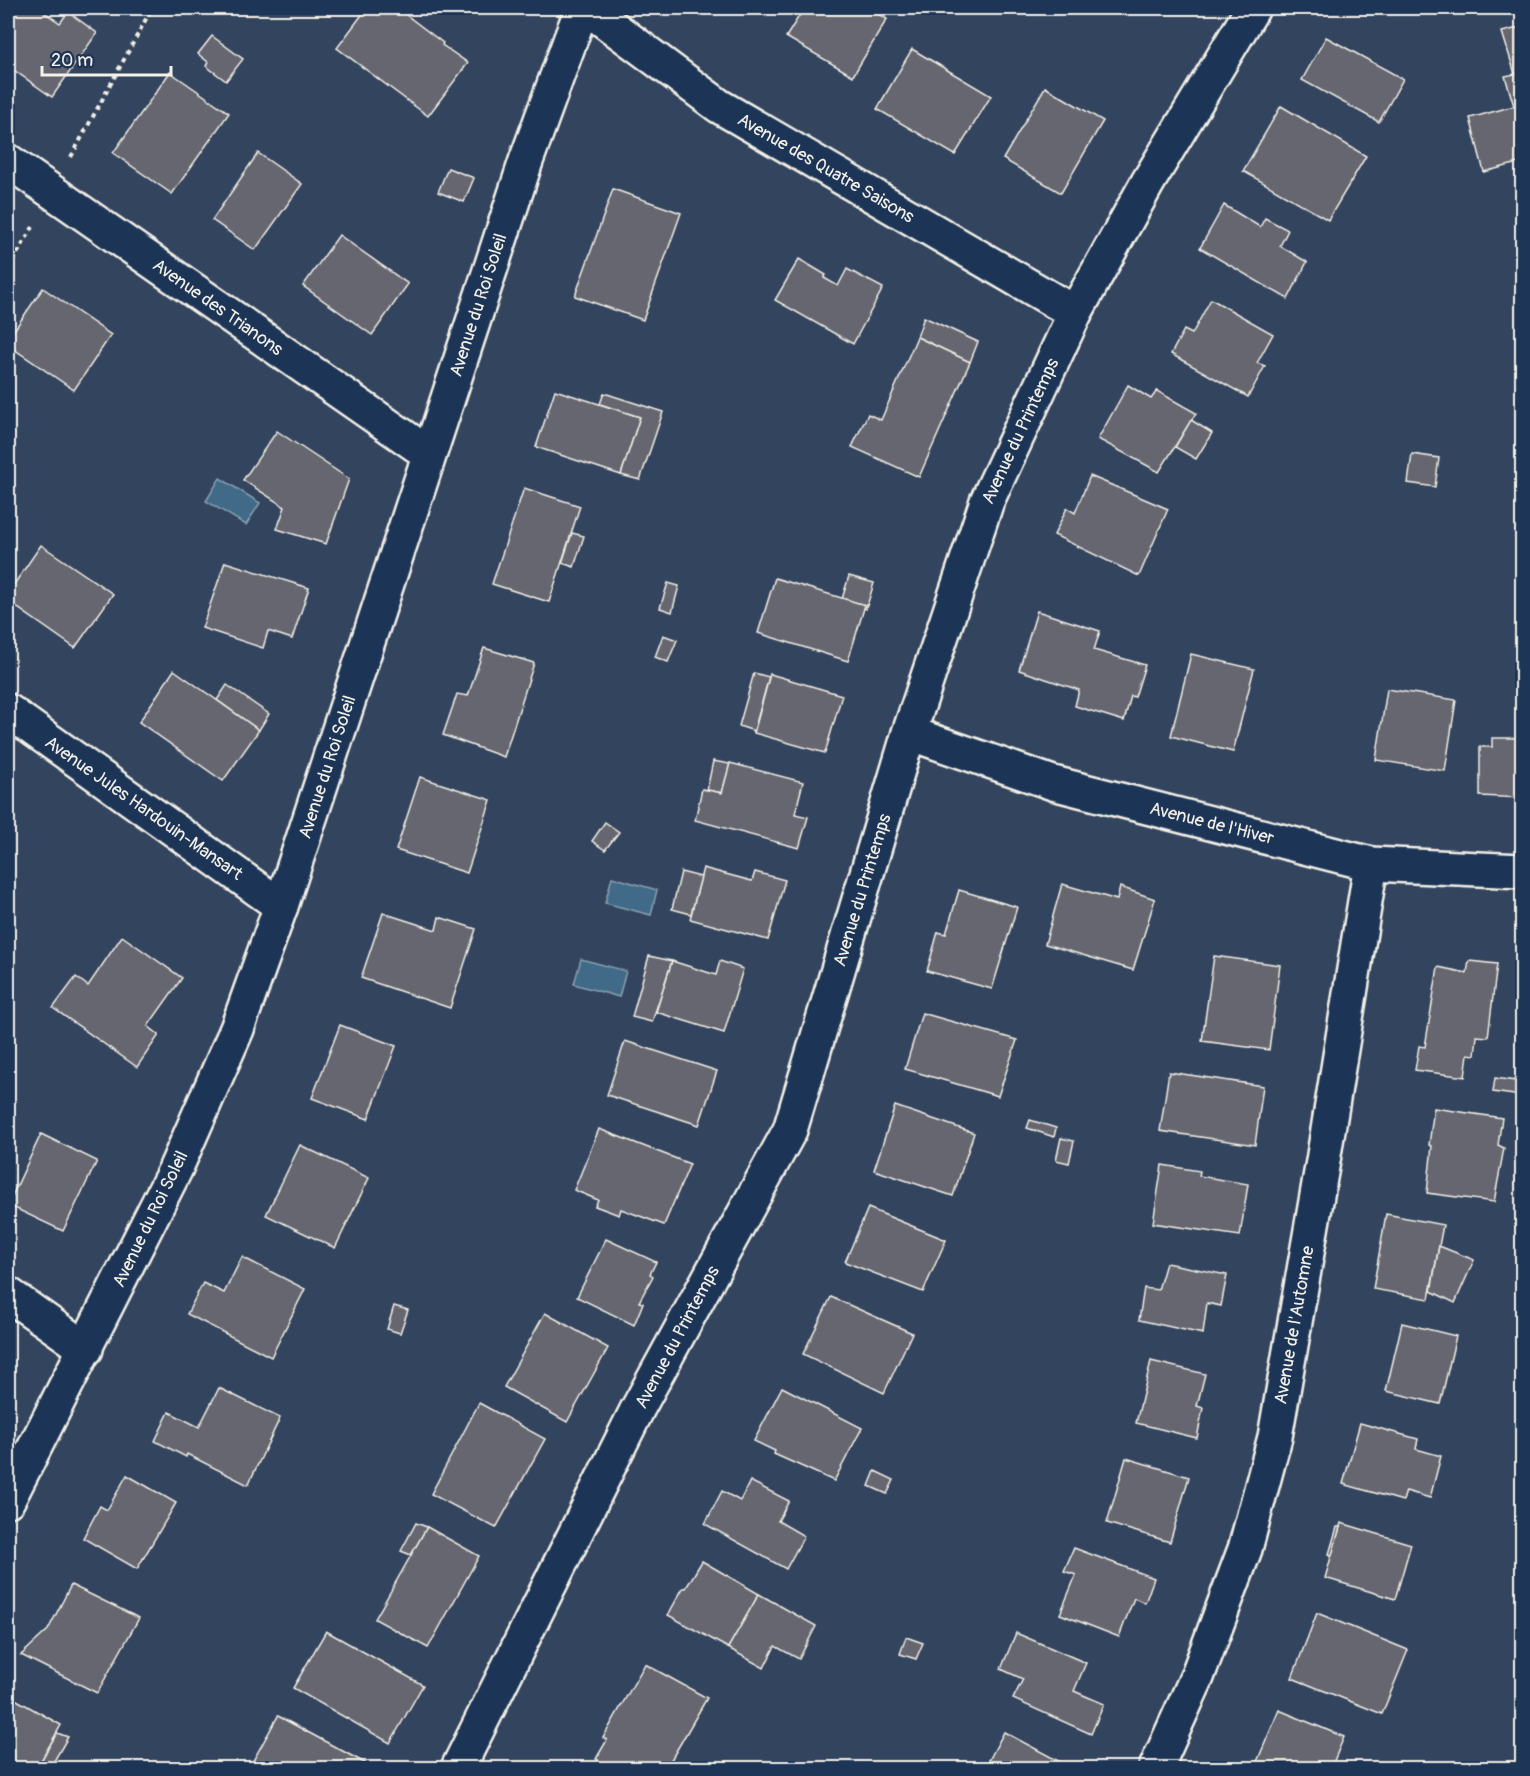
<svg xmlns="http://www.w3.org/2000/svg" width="1530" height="1776" viewBox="0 0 1530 1776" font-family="Pangolin,sans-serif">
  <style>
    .water { fill: #416b88; stroke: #89a1ae; stroke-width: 1.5 }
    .building { fill: #666670; stroke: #f4f1e8; stroke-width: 1.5 }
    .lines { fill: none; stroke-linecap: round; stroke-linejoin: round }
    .minor-casing { stroke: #f4f1e8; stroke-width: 38 }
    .path { stroke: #f4f1e8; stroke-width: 4; stroke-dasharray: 4.5 4.5; stroke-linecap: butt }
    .minor { stroke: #1d3557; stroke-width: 33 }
    .labels { text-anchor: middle; stroke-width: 5; stroke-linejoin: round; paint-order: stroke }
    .street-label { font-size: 18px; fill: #f4f1e8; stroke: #1d3557 }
  </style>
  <rect width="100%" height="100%" fill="#33445e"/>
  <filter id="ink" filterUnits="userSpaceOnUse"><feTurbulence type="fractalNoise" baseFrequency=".0167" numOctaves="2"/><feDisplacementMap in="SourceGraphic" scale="12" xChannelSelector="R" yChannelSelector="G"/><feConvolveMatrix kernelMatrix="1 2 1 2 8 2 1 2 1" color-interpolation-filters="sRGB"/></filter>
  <g filter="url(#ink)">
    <g class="water">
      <polygon points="220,478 260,503 246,525 206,501"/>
      <polygon points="612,877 657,890 651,915 605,903"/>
      <polygon points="581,959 626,971 619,997 574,984"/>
    </g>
    <g class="building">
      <polygon points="8,8 38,8 60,23 68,12 97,33 52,97 8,66"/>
      <polygon points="367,8 397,8 443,43 442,45 468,63 428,116 337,48"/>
      <polygon points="804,8 867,8 887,19 853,76 786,37"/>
      <polygon points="1522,27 1522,162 1484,172 1470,118 1514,106 1505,76 1515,74 1502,32"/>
      <polygon points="212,36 243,59 226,81 206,66 208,62 198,54"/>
      <polygon points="1326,37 1403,79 1379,122 1302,80"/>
      <polygon points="912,49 991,96 955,155 877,109"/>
      <polygon points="170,72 229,113 172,194 113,153"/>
      <polygon points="1045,87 1103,121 1061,193 1003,159"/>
      <polygon points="1281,106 1366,156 1328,220 1243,171"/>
      <polygon points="258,153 302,184 255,250 212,220"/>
      <polygon points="448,168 474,178 464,202 438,192"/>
      <polygon points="613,189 681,213 643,320 575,296"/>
      <polygon points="1224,205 1260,227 1265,218 1288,230 1280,246 1307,262 1288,299 1200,248"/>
      <polygon points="339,235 408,284 372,335 303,286"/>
      <polygon points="799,259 826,275 824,278 838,286 847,269 883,288 853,344 775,300"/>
      <polygon points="43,288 111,335 74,390 8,345 8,339"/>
      <polygon points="1211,299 1273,334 1257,363 1265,366 1248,397 1171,354 1184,330 1192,334"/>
      <polygon points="924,317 978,342 970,362 917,337"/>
      <polygon points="917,337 970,362 919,477 852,447 868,414 881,420"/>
      <polygon points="1128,385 1151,399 1157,391 1196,413 1159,472 1098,439"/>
      <polygon points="555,390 640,417 621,475 536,447"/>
      <polygon points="604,393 663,412 640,480 621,475 640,417 600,404"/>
      <polygon points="1191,420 1212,433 1196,459 1175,447"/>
      <polygon points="277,431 349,479 326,544 277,529 285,507 243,480"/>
      <polygon points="1412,454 1439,458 1435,487 1408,483"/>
      <polygon points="1090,476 1168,509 1139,576 1054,535 1067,508 1075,513"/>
      <polygon points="524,488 580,506 549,602 492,584"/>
      <polygon points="572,533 584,536 574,567 562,563"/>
      <polygon points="41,545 113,594 75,648 8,601 8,593"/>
      <polygon points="225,562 309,588 292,639 268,631 263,648 202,628"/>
      <polygon points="849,576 874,583 866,609 864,608 865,605 842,599"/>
      <polygon points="775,578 865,605 848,661 758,633"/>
      <polygon points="668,583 679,586 672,612 660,608"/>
      <polygon points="1037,611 1100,631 1094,650 1145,665 1135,697 1131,696 1124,721 1075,706 1079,690 1019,670"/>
      <polygon points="663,635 677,640 668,662 655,657"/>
      <polygon points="484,648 534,663 504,757 443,735 457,694 468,696"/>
      <polygon points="1191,654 1254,669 1233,752 1171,736"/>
      <polygon points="174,670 259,730 223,781 139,722"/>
      <polygon points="754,673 769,677 754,731 739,726"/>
      <polygon points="770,674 842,695 825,753 754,733"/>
      <polygon points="227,685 269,714 259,730 217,700"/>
      <polygon points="1387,689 1456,700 1445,771 1376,760"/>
      <polygon points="1492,738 1522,738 1522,798 1480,796 1480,747 1492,747"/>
      <polygon points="713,761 730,764 722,793 707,790"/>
      <polygon points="730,763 803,782 795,814 808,817 799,848 695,820 702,789 722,793"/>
      <polygon points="420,777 491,800 467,873 396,850"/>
      <polygon points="605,822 619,832 605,850 592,841"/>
      <polygon points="703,868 752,881 755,872 785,880 768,940 690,919"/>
      <polygon points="681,872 701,877 691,914 672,909"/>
      <polygon points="1062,884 1117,900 1120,887 1155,899 1133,970 1045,944"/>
      <polygon points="959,890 1017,907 992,989 927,971 938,932 946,934"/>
      <polygon points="383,913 436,930 439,917 476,929 450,1008 361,978"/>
      <polygon points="122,936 182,978 148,1026 159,1035 137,1067 53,1008 76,977 88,986"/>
      <polygon points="649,956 672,961 652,1022 632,1017"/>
      <polygon points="1214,956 1280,965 1269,1050 1202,1041"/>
      <polygon points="672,961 716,975 720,961 743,969 724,1033 656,1012"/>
      <polygon points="1469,961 1497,964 1488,1037 1477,1036 1475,1055 1468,1054 1465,1077 1415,1070 1419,1046 1425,1047 1438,967 1467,973"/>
      <polygon points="922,1013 1017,1040 998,1096 905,1069"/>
      <polygon points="340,1025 396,1046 368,1119 312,1098"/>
      <polygon points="625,1041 717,1071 699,1125 607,1095"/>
      <polygon points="1169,1072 1263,1086 1255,1145 1160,1131"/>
      <polygon points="1495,1078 1522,1082 1521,1096 1493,1092"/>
      <polygon points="895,1106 974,1133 953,1196 874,1170"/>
      <polygon points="1434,1108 1502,1118 1498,1145 1504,1148 1494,1202 1427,1193 1432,1146 1429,1145"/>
      <polygon points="1030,1120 1056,1128 1054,1137 1027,1128"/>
      <polygon points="599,1129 690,1164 664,1225 621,1209 619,1215 595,1206 598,1200 574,1190"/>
      <polygon points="41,1134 97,1161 63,1231 8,1205"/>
      <polygon points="1061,1138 1074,1141 1069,1163 1056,1160"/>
      <polygon points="300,1145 369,1178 335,1248 266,1215"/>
      <polygon points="1162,1165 1200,1171 1199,1176 1248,1184 1240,1236 1153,1223"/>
      <polygon points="868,1208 946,1240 923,1292 845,1262"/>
      <polygon points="1386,1214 1443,1225 1429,1299 1373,1289"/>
      <polygon points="606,1239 656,1262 650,1274 653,1276 639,1302 643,1303 634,1325 577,1297"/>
      <polygon points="1439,1246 1474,1260 1455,1303 1431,1291"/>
      <polygon points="242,1257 305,1289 271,1357 187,1314 203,1283 224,1293"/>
      <polygon points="1166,1263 1227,1275 1221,1306 1207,1303 1203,1334 1139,1320 1144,1288 1158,1290"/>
      <polygon points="831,1297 912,1333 884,1393 803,1354"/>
      <polygon points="394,1306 408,1310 400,1333 387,1329"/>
      <polygon points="545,1313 608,1348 567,1422 504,1387"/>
      <polygon points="1402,1323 1456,1336 1440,1404 1386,1391"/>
      <polygon points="1151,1361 1205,1374 1197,1406 1203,1408 1197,1438 1136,1423"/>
      <polygon points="782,1387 862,1428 834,1481 774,1454 775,1451 754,1441"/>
      <polygon points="219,1388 280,1418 248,1485 187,1454 186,1457 155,1441 169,1412 199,1427"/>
      <polygon points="479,1403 545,1439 496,1528 431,1494"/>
      <polygon points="1360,1423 1418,1439 1416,1449 1441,1456 1430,1498 1406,1491 1403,1501 1343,1484"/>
      <polygon points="1126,1458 1189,1477 1170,1542 1107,1523"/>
      <polygon points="875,1471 894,1480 887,1494 869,1486"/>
      <polygon points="127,1475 176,1503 137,1569 83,1538 100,1506 107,1510"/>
      <polygon points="750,1481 789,1501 778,1521 804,1536 786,1569 705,1524 722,1491 740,1501"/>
      <polygon points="416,1523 427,1527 411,1555 401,1551"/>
      <polygon points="1341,1523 1411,1544 1395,1599 1325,1578"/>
      <polygon points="427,1527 479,1556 428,1648 375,1619"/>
      <polygon points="1337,1527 1340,1527 1332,1555 1329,1554"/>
      <polygon points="1074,1548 1154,1578 1145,1603 1134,1598 1119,1637 1060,1614 1076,1575 1064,1571"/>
      <polygon points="702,1561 759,1594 728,1648 668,1615 683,1588 686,1588"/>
      <polygon points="71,1585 139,1618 97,1693 21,1655 48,1630"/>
      <polygon points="759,1594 816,1626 799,1659 775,1646 764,1668 728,1648"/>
      <polygon points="1317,1613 1408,1650 1382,1714 1292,1678"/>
      <polygon points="326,1631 423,1685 390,1743 293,1688"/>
      <polygon points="1016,1633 1086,1663 1074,1691 1104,1704 1091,1734 1013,1699 1023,1679 1001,1669"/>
      <polygon points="906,1637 923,1643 916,1659 900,1654"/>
      <polygon points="645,1664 707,1698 668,1765 673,1768 612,1768 596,1759 607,1740 603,1738"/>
      <polygon points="8,1695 61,1725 37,1768 8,1768"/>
      <polygon points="1279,1710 1344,1737 1331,1768 1266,1768 1256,1764"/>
      <polygon points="278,1716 374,1768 249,1768"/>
      <polygon points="1004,1732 1064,1764 1061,1768 985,1768"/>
      <polygon points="57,1733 68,1737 50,1768 37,1768"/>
    </g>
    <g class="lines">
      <defs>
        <g id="minor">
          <polyline points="587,8 719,106 1075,313"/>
          <polyline points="8,161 429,454"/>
          <polyline points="8,711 281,906"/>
          <polyline points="909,733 1053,783 1371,864 1522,871"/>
          <polyline points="8,1294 86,1349"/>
          <polyline points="8,1500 175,1170 237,1029 281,906 526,161 582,8"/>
          <polyline points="458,1768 638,1408 790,1130 909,733 987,501 1075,313 1148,182 1253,8"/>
          <polyline points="1156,1768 1197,1677 1245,1549 1275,1437 1323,1161 1371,864"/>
        </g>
      </defs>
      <use href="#minor" class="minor-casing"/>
      <g class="path">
        <polyline points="71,157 152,8"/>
        <polyline points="8,269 33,227"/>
      </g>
      <use href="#minor" class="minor"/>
    </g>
  </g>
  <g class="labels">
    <g class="street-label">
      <text transform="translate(826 168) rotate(30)" y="6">Avenue des Quatre Saisons</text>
      <text transform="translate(478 305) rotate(-72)" y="6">Avenue du Roi Soleil</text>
      <text transform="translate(218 307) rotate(35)" y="6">Avenue des Trianons</text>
      <text transform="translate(1020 431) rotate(-65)" y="6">Avenue du Printemps</text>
      <text transform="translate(327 767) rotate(-72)" y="6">Avenue du Roi Soleil</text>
      <text transform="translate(144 808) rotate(35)" y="6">Avenue Jules Hardouin-Mansart</text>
      <text transform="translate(1212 823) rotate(14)" y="6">Avenue de l'Hiver</text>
      <text transform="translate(862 890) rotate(-73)" y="6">Avenue du Printemps</text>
      <text transform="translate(150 1219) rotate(-64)" y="6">Avenue du Roi Soleil</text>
      <text transform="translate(1294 1325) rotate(-80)" y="6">Avenue de l'Automne</text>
      <text transform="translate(677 1337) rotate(-62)" y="6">Avenue du Printemps</text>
    </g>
  </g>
  <rect width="1530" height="1776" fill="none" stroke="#1d3557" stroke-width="30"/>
  <rect x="15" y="15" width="1500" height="1746" fill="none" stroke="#f4f1e8" stroke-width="2" filter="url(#ink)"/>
  <path d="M42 66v9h129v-9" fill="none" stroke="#f4f1e8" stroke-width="3"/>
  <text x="51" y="66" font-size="18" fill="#f4f1e8" stroke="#1d3557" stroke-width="4.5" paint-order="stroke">20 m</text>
</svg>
